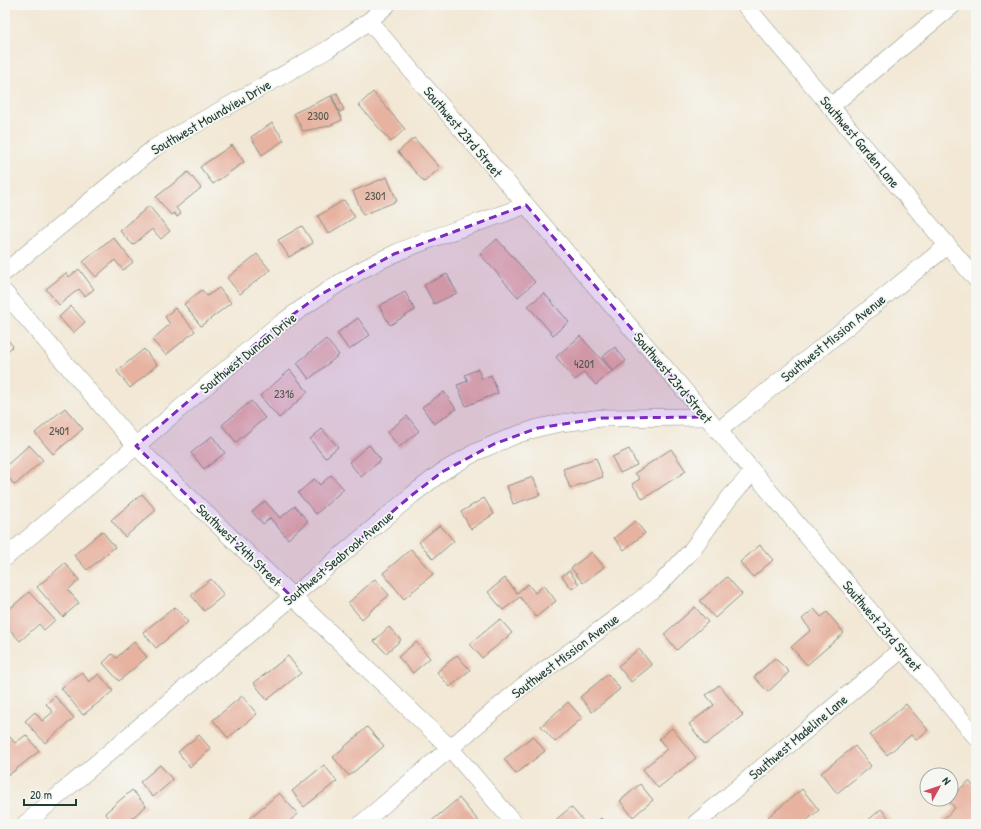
<svg xmlns="http://www.w3.org/2000/svg" width="981" height="829" viewBox="0 0 981 829" font-family="'Patrick Hand',sans-serif">
  <style>
    .building { fill: #e7b2a0 }
    .lines { fill: none; stroke-linecap: round; stroke-linejoin: round }
    .minor-casing { stroke: #889284; stroke-width: 18 }
    .minor { stroke: #fff; stroke-width: 17 }
    .marked { fill: #7b2cbf; fill-opacity: 0.2; stroke: #7b2cbf; stroke-width: 3; stroke-dasharray: 8 5; stroke-linejoin: round }
    .labels { text-anchor: middle; stroke-width: 3.5; stroke-linejoin: round; paint-order: stroke }
    .number-label { font-size: 12px; fill: #515a4f }
    .street-label { font-size: 14px; fill: #1f3d34; stroke: #f6f6f2 }
  </style>
  <rect width="100%" height="100%" fill="#f6f6f2"/>
  <filter id="ink" filterUnits="userSpaceOnUse"><feTurbulence type="fractalNoise" baseFrequency=".025" numOctaves="2"/><feDisplacementMap in="SourceGraphic" scale="8" xChannelSelector="R" yChannelSelector="G"/><feConvolveMatrix kernelMatrix="1 2 1 2 8 2 1 2 1" color-interpolation-filters="sRGB"/></filter>
  <filter id="wash" filterUnits="userSpaceOnUse"><feTurbulence type="fractalNoise" baseFrequency=".012" numOctaves="4" result="noise"/><feDisplacementMap in="SourceGraphic" scale="16" xChannelSelector="R" yChannelSelector="G"/><feGaussianBlur stdDeviation="0.9" result="paint"/><feColorMatrix in="noise" values="0 0 0 0 0 0 0 0 0 0 0 0 0 0 0 0 0 1.4 0 .05"/><feComposite in="paint" operator="in"/></filter>
  <g filter="url(#wash)">
    <rect width="100%" height="100%" fill="#f2e8d5"/>
    <g id="blocks">
      <g class="building">
        <polygon points="373,92 405,129 391,142 359,105"/>
        <polygon points="337,93 344,110 339,112 332,95"/>
        <polygon points="331,96 342,120 329,126 303,131 294,113"/>
        <polygon points="272,123 284,140 262,155 251,137"/>
        <polygon points="414,138 440,168 424,182 398,152"/>
        <polygon points="232,145 244,162 213,184 200,167"/>
        <polygon points="188,172 201,188 176,208 181,214 177,217 174,213 171,215 156,197"/>
        <polygon points="387,177 397,201 363,215 353,191"/>
        <polygon points="344,200 355,217 328,234 318,216"/>
        <polygon points="149,206 170,231 161,239 152,229 133,245 120,231"/>
        <polygon points="302,226 313,243 289,257 278,240"/>
        <polygon points="113,237 133,262 123,270 115,260 96,277 83,262"/>
        <polygon points="497,239 535,282 518,297 480,254"/>
        <polygon points="257,254 270,270 240,294 227,278"/>
        <polygon points="79,269 94,289 85,296 79,289 59,305 46,289 66,273 69,277"/>
        <polygon points="447,274 457,293 434,304 424,285"/>
        <polygon points="219,288 231,303 201,326 184,304 202,290 207,296"/>
        <polygon points="405,292 415,310 390,325 379,306"/>
        <polygon points="544,293 569,322 553,335 528,306"/>
        <polygon points="71,306 85,322 73,333 59,317"/>
        <polygon points="175,308 195,331 166,355 152,340 170,324 165,317"/>
        <polygon points="358,318 370,335 349,350 337,333"/>
        <polygon points="580,336 612,371 596,385 584,372 575,380 556,357"/>
        <polygon points="5,337 13,346 5,354"/>
        <polygon points="326,339 339,355 309,379 297,363"/>
        <polygon points="615,347 626,361 613,371 602,357"/>
        <polygon points="144,349 157,365 130,388 117,371"/>
        <polygon points="478,369 482,379 491,375 498,393 466,406 457,385 468,381 465,375"/>
        <polygon points="290,370 308,392 279,418 260,396"/>
        <polygon points="444,392 456,409 434,424 422,407"/>
        <polygon points="251,401 265,418 236,442 222,425"/>
        <polygon points="65,408 83,429 53,454 35,433"/>
        <polygon points="407,416 419,431 399,447 387,432"/>
        <polygon points="322,429 338,447 325,458 310,439"/>
        <polygon points="212,436 225,453 204,469 191,453"/>
        <polygon points="29,445 43,460 15,485 5,474 5,467"/>
        <polygon points="369,445 381,460 361,477 349,462"/>
        <polygon points="629,449 637,465 620,473 612,457"/>
        <polygon points="671,449 686,471 643,499 632,484 640,479 635,473"/>
        <polygon points="596,458 603,477 570,488 563,469"/>
        <polygon points="331,475 344,489 316,514 298,493 314,479 320,485"/>
        <polygon points="533,477 540,495 513,504 507,486"/>
        <polygon points="142,494 156,510 125,537 111,520"/>
        <polygon points="484,498 494,514 471,529 461,512"/>
        <polygon points="265,501 280,518 295,506 308,521 288,539 270,518 263,524 252,512"/>
        <polygon points="635,521 645,533 624,550 614,538"/>
        <polygon points="440,525 454,541 433,559 419,542"/>
        <polygon points="102,531 115,547 87,570 74,555"/>
        <polygon points="760,545 773,560 753,577 740,562"/>
        <polygon points="411,549 433,574 404,599 383,573"/>
        <polygon points="592,552 604,567 583,583 571,568"/>
        <polygon points="65,563 79,580 68,590 79,603 63,617 37,587"/>
        <polygon points="569,571 579,584 572,589 562,576"/>
        <polygon points="727,577 742,594 715,618 700,601"/>
        <polygon points="505,578 517,593 528,584 535,593 544,585 556,601 536,617 520,597 503,610 488,592"/>
        <polygon points="211,579 224,595 204,611 191,595"/>
        <polygon points="375,579 389,595 362,619 348,603"/>
        <polygon points="29,592 55,620 44,630 39,624 20,641 5,624 5,613"/>
        <polygon points="175,607 188,622 156,648 143,632"/>
        <polygon points="695,607 708,622 677,650 664,634"/>
        <polygon points="814,609 821,617 827,612 844,633 807,665 791,647 811,630 802,619"/>
        <polygon points="500,619 512,633 482,658 470,644"/>
        <polygon points="389,627 401,640 386,653 374,641"/>
        <polygon points="5,637 10,643 5,648"/>
        <polygon points="134,642 147,657 119,681 103,663 112,654 116,658"/>
        <polygon points="416,642 430,658 413,673 398,657"/>
        <polygon points="639,649 652,665 631,682 618,666"/>
        <polygon points="457,655 470,670 450,687 437,672"/>
        <polygon points="288,656 301,673 267,700 254,683"/>
        <polygon points="775,658 789,672 768,692 754,677"/>
        <polygon points="82,672 89,682 99,674 113,691 83,715 61,688"/>
        <polygon points="608,674 620,689 592,712 580,697"/>
        <polygon points="719,685 743,715 705,745 689,724 714,705 706,695"/>
        <polygon points="55,696 74,718 45,743 25,721 35,712 42,721 53,712 46,704"/>
        <polygon points="242,696 257,714 228,738 213,720"/>
        <polygon points="568,702 582,718 555,742 541,726"/>
        <polygon points="906,704 928,730 916,740 911,735 887,755 870,735"/>
        <polygon points="367,727 384,746 349,776 333,757"/>
        <polygon points="672,728 696,758 658,788 643,769 667,749 659,739"/>
        <polygon points="26,735 39,751 9,775 5,770 5,741 10,737 15,743"/>
        <polygon points="199,735 211,749 190,767 178,752"/>
        <polygon points="533,736 545,751 516,774 504,759"/>
        <polygon points="855,746 871,766 837,793 821,773"/>
        <polygon points="160,765 173,780 153,797 140,782"/>
        <polygon points="324,765 337,781 304,807 292,791"/>
        <polygon points="969,781 976,789 976,824 944,824 941,821 955,808 948,800 951,799 951,797"/>
        <polygon points="640,784 653,800 633,817 620,801"/>
        <polygon points="802,789 819,810 802,824 774,824 768,817"/>
        <polygon points="132,790 146,806 125,824 114,824 105,813"/>
        <polygon points="279,793 298,814 286,824 255,824 250,818"/>
        <polygon points="459,798 481,824 428,824"/>
        <polygon points="571,807 584,822 581,824 554,824 553,822"/>
        <polygon points="881,809 894,824 864,824"/>
        <polygon points="601,818 606,824 593,824"/>
      </g>
    </g>
  </g>
  <g filter="url(#ink)">
    <use href="#blocks" fill-opacity="0" stroke="#889284" stroke-width="1"/>
    <g class="lines">
      <defs>
        <g id="minor">
          <polyline points="745,5 976,279"/>
          <polyline points="369,21 707,417 976,737"/>
          <polyline points="830,107 953,5"/>
          <polyline points="5,272 154,148 327,50 369,21 387,5"/>
          <polyline points="5,293 136,446 450,748 515,824"/>
          <polyline points="718,431 947,246"/>
          <path d="M 5,558 L 273,329 C 312,301 350,273 394,254 C 437,234 482,223 526,205"/>
          <polyline points="25,824 412,495 442,472 476,452 516,435 538,428 561,423 602,418 707,417"/>
          <polyline points="361,824 523,686 635,604 660,584 691,551 730,497 753,472"/>
          <polyline points="695,824 901,650"/>
        </g>
      </defs>
      <use href="#minor" class="minor-casing"/>
      <use href="#minor" class="minor"/>
    </g>
  </g>
  <path class="marked" d="M 526,205 L 707,417 L 602,418 L 538,428 L 494,444 L 442,472 L 412,495 L 292,597 L 136,446 L 273,329 L 318,296 L 394,254 Z"/>
  <g class="labels">
    <g class="number-label">
      <text x="318" y="120">2300</text>
      <text x="375" y="200">2301</text>
      <text x="584" y="368">4201</text>
      <text x="284" y="398">2316</text>
      <text x="59" y="435">2401</text>
    </g>
    <g class="street-label">
      <text transform="translate(211 117) rotate(-30)" y="5">Southwest Moundview Drive</text>
      <text transform="translate(463 132) rotate(50)" y="5">Southwest 23rd Street</text>
      <text transform="translate(860 142) rotate(50)" y="5">Southwest Garden Lane</text>
      <text transform="translate(833 338) rotate(-39)" y="5">Southwest Mission Avenue</text>
      <text transform="translate(248 353) rotate(-39)" y="5">Southwest Duncan Drive</text>
      <text transform="translate(673 378) rotate(50)" y="5">Southwest 23rd Street</text>
      <text transform="translate(239 545) rotate(44)" y="5">Southwest 24th Street</text>
      <text transform="translate(338 558) rotate(-40)" y="5">Southwest Seabrook Avenue</text>
      <text transform="translate(882 626) rotate(50)" y="5">Southwest 23rd Street</text>
      <text transform="translate(565 656) rotate(-37)" y="5">Southwest Mission Avenue</text>
      <text transform="translate(798 737) rotate(-40)" y="5">Southwest Madeline Lane</text>
    </g>
  </g>
  <rect width="981" height="829" fill="none" stroke="#f6f6f2" stroke-width="20"/>
  <g transform="translate(939 787) rotate(50)"><circle r="19" fill="#f6f6f2" stroke="#a0aca6"/>
  <path d="M0-3L7 15L0 10L-7 15Z" fill="#d1495b"/>
  <text y="-6" font-size="11" font-weight="bold" text-anchor="middle" fill="#1f3d34">N</text>
  </g>
  <path d="M24 799v6h52v-6" fill="none" stroke="#1f3d34" stroke-width="2"/>
  <text x="30" y="799" font-size="12" fill="#1f3d34" stroke="#f6f6f2" stroke-width="3" paint-order="stroke">20 m</text>
</svg>
